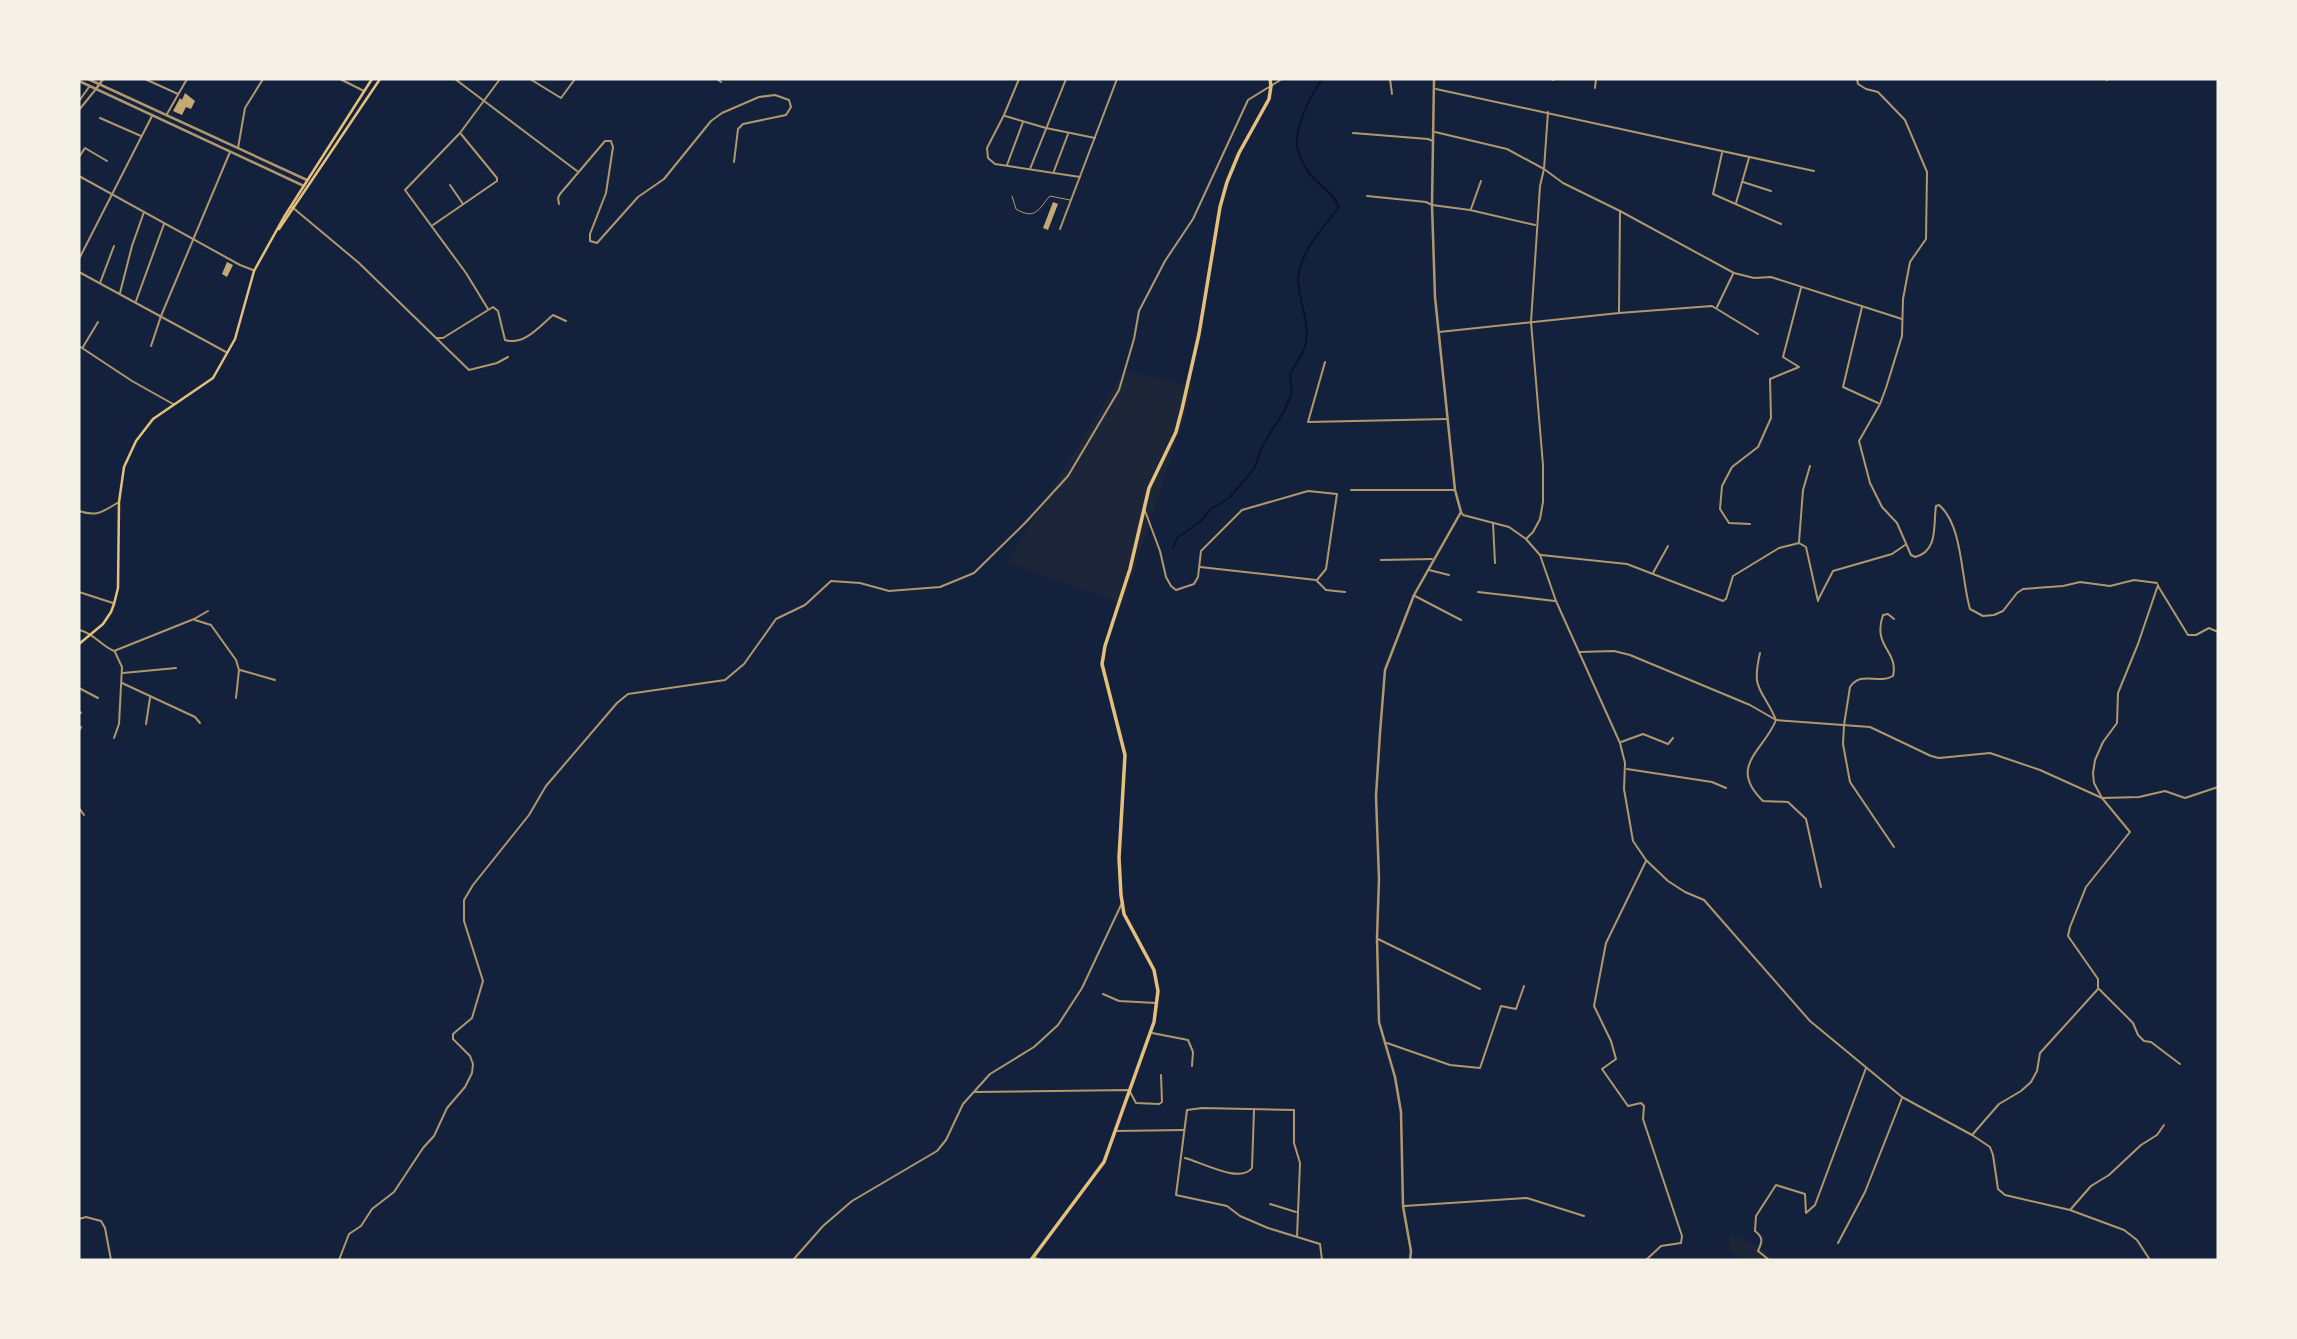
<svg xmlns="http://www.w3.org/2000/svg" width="2297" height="1339" viewBox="0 0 2297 1339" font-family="'Libre Baskerville',serif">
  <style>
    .green { fill: #1d2539 }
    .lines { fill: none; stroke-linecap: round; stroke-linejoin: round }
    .stream { stroke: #0b132b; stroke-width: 2 }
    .building { fill: #c6a872 }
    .service { stroke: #b1986c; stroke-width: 1 }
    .minor { stroke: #b1986c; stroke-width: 2 }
    .tertiary { stroke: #b1986c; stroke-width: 2.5 }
    .secondary { stroke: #e5c07b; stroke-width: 2.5 }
    .primary { stroke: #e5c07b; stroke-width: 3.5 }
  </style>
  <rect width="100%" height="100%" fill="#14213d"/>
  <g class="green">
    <polygon points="1124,371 1194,387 1123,604 1007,562"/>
    <polygon points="1730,1233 1758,1247 1776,1260 1743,1260 1729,1250"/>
  </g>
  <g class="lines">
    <path class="stream" d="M 1173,548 L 1177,538 L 1201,521 L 1211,509 L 1229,498 L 1254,469 L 1263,445 L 1284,411 L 1292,393 L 1290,375 C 1294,364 1304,355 1306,342 C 1310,318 1295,295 1299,271 C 1304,248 1325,225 1339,207 C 1330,188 1316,185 1307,170 C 1303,164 1297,151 1297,144 C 1295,127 1312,91 1323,79"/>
  </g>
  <g class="building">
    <polygon points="185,93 195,101 191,109 186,107 182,115 173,111 180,98 182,100"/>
    <polygon points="1053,202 1058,204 1048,230 1043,228"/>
    <polygon points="227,262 233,265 227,277 222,274"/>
  </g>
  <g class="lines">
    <path class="service" d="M 1012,196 L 1016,209 C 1036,221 1039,208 1050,196 L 1070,200"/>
    <g class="minor">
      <polyline points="145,79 178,94"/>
      <polyline points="340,79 364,91"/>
      <polyline points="455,79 577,171"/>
      <polyline points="530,79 561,98 575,79"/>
      <polyline points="717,79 721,82"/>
      <polyline points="1019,79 1004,115 987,148 988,158 995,164 1080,177"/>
      <polyline points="1390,79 1392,94"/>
      <path d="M 1857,79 L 1858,84 L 1866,89 L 1878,92 L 1905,120 L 1927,172 L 1926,239 L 1910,262 L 1903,299 L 1902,336 L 1886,388 L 1880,404 L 1859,441 L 1870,483 L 1882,507 L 1897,523 L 1911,555 L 1915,557 C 1939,551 1933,524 1936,506 L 1939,505 C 1963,525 1961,579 1970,609 L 1983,616 L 1994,615 L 2003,611 L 2017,593 L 2023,589 L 2063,586 L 2080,582 L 2110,586 L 2134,580 L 2157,583"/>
      <polyline points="1553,80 1553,79"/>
      <polyline points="2107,80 2108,79"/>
      <polyline points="1595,88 1596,79"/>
      <polyline points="1436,89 1814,171"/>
      <polyline points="79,101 89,87"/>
      <polyline points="79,110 96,89"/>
      <polyline points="167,114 187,79"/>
      <polyline points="1005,116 1046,128 1095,138"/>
      <polyline points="100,118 141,136"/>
      <polyline points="1435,132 1507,149 1544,169 1563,183 1620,211 1734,273 1754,278 1771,277 1902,319"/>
      <polyline points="1353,133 1428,139 1433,141"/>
      <polyline points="238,148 245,108 263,79"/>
      <polyline points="1722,153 1713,194 1781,224"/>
      <polyline points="79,157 85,148 107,161"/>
      <polyline points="1007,165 1023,122"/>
      <polyline points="1030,169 1066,79"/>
      <polyline points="1054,171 1068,134"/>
      <polyline points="79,176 240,265 253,270"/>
      <polyline points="1743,182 1771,191"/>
      <polyline points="450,185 463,204"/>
      <polyline points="1367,196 1426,202 1432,205 1470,210 1535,225"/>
      <polyline points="1736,203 1749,158"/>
      <polyline points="559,204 558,198 560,194 605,141 611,141 613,147 606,193 590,234 590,241 597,243 638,197 664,179 711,121 722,113 759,97 775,95 789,100 791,107 786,115 743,124 738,129 734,162"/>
      <polyline points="292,207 359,263 469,370 497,363 508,357"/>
      <polyline points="1471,209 1481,181"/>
      <polyline points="433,225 497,181 497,178 461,134"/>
      <polyline points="1060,229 1117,79"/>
      <polyline points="79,259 152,116"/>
      <polyline points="79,272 226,352"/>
      <polyline points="100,283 114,246"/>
      <polyline points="120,293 132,246 144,212"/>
      <polyline points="136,301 164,224"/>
      <polyline points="1717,307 1733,274"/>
      <polyline points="1862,307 1843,387 1878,403"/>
      <polyline points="488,309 466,273 405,190 460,133 500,79"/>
      <polyline points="1619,312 1620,212"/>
      <polyline points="1439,332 1619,313 1712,306 1758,334"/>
      <path d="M 437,338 L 443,338 L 493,307 L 498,311 L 505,340 C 524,346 540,326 553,315 L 566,321"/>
      <polyline points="79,346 132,381 173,404"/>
      <polyline points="151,346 161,316 230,152"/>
      <polyline points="83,347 98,322"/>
      <polyline points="1325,362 1308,422 1447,419"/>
      <polyline points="1351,490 1454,490"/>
      <path d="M 79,511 C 97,517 102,512 119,502"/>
      <polyline points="1145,511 1160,551 1166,577 1171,586 1176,590 1194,584 1198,577 1201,551 1242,510 1308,491 1337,494 1326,569 1317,580"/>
      <polyline points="1461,512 1463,515 1509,527 1526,539 1540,555 1556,601 1620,743 1625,763 1624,789 1633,841 1646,860 1668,881 1685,892 1704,900 1810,1021 1902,1097 1972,1135 1990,1147 1993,1155 1998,1189 2005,1195 2070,1210 2124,1230 2137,1240 2150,1260"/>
      <polyline points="1493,523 1495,563"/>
      <polyline points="1750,524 1729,523 1720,509 1722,486 1732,467 1758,447 1771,418 1770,379 1799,367 1783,357 1801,288"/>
      <polyline points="1526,539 1533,532 1540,519 1543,502 1543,465 1531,322 1540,186 1544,169 1548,112"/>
      <polyline points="1799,542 1803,490 1810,466"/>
      <polyline points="1541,555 1627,564 1723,601 1726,599 1733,576 1779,548 1799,543 1806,547 1818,601"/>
      <polyline points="1381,560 1432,559"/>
      <polyline points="1200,567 1316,580"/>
      <polyline points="1429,570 1449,575"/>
      <polyline points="1653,573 1668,546"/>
      <polyline points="1317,581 1326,590 1345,592"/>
      <polyline points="2158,586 2188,635 2196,635 2209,628 2218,632"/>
      <polyline points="79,592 113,603"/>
      <polyline points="1478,592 1555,601"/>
      <polyline points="1415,596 1461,620"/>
      <polyline points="1818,600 1833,571 1892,554 1905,545"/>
      <polyline points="195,620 211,625 236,660 239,670 236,698"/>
      <path d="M 79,630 C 94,633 101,646 114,651 L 194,619 L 208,611"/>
      <polyline points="1579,652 1614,651 1630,655 1750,705 1776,720 1870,727 1931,756 1939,758 1990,753 2040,770 2102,798 2139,797 2165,791 2185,798 2218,787"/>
      <path d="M 1760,653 C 1751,692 1762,687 1776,720 C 1764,751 1727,766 1763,801 L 1788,802 L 1806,819 L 1821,887"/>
      <polyline points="240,670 275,680"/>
      <polyline points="123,673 176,668"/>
      <polyline points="122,683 195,717 200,723"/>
      <polyline points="79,688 98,698"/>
      <polyline points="79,711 81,713"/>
      <polyline points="146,724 150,698"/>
      <polyline points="79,731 81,727"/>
      <polyline points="114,738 119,724 122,667 115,652"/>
      <polyline points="1621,742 1643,734 1668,744 1673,738"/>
      <polyline points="1627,769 1712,782 1726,788"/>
      <polyline points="79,772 79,774"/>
      <polyline points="79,808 84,815"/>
      <path d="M 1894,847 L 1850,782 L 1843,744 L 1844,725 L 1850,687 C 1861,670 1878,685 1893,676 C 1899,651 1872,647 1883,615 L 1888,614 L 1894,619"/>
      <polyline points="1646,861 1606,943 1594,1006 1611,1041 1616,1059 1602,1069 1628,1106 1641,1103 1644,1106 1643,1119 1682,1236 1681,1243 1661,1246 1646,1260"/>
      <polyline points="1378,939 1480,989"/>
      <polyline points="2099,989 2133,1023 2138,1035 2144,1041 2151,1042 2180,1064"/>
      <polyline points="1103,994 1119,1001 1156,1003"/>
      <polyline points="1152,1033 1188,1040 1193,1052 1192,1066"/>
      <polyline points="1387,1043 1450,1065 1480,1068 1501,1006 1516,1009 1524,986"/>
      <polyline points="974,1092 1129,1090 1136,1103 1159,1104 1162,1102 1161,1075"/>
      <polyline points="1116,1131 1184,1130"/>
      <polyline points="1972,1135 1999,1104 2021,1091 2031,1082 2037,1071 2040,1053 2098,989 2098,979 2068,936 2070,927 2086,887 2130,832 2102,798 2094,783 2093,773 2095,760 2103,742 2117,723 2118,693 2138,644 2158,585"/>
      <path d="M 1185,1158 C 1201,1162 1240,1184 1252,1168 L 1254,1110"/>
      <polyline points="1270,1204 1296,1212"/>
      <polyline points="1404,1206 1527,1198 1584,1216"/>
      <polyline points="2070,1210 2091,1186 2109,1175 2141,1145 2157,1135 2164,1125"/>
      <polyline points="79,1219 86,1217 101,1221 105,1228 111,1260"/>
      <polyline points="1297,1237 1300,1163 1294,1143 1294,1110 1202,1108 1187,1110 1176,1195 1227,1206 1240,1216 1268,1228 1320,1244 1322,1260"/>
      <polyline points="1838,1243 1865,1192 1902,1098"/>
      <polyline points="1035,1258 1042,1260"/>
      <path d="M 1768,1259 L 1758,1251 C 1762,1242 1764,1238 1755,1231 L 1756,1216 L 1776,1185 L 1805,1194 L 1806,1213 L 1815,1205 L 1866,1068"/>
      <polyline points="339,1260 349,1234 361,1226 372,1209 394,1192 423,1148 434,1136 447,1108 465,1087 472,1073 473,1064 470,1056 453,1039 453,1034 472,1018 483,981 464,921 464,900 473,885 529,815 546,786 617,703 628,694 725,680 744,664 776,619 805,605 831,581 860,583 889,591 940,587 974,573 1026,522 1068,476 1119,390 1134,339 1139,311 1165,261 1193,219 1248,100 1282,79"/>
      <polyline points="793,1260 823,1226 852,1201 937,1151 946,1140 963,1104 990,1074 1034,1047 1058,1025 1082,988 1122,903"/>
    </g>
    <g class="tertiary">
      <polyline points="88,79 307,180"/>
      <polyline points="79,81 304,186"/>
      <polyline points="96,89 103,79"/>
      <polyline points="1410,1260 1411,1251 1403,1206 1401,1112 1395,1077 1379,1022 1377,938 1379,879 1376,796 1380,733 1385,670 1414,595 1461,512 1455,490 1435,297 1432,205 1434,79"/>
    </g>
    <g class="secondary">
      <polyline points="279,229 380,79"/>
      <polyline points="79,644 103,624 111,612 114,604 118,588 119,502 124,467 136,441 153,419 213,378 235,339 254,271 284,217 372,79"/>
    </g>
    <polyline class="primary" points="1031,1260 1104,1162 1154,1022 1158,991 1154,970 1124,914 1121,895 1119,858 1125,755 1102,664 1105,646 1130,569 1149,488 1176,432 1182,409 1199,334 1220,207 1227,182 1239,153 1269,99 1271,86 1270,79"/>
  </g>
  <rect width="2297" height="1339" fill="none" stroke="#f6f1e7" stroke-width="161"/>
</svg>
